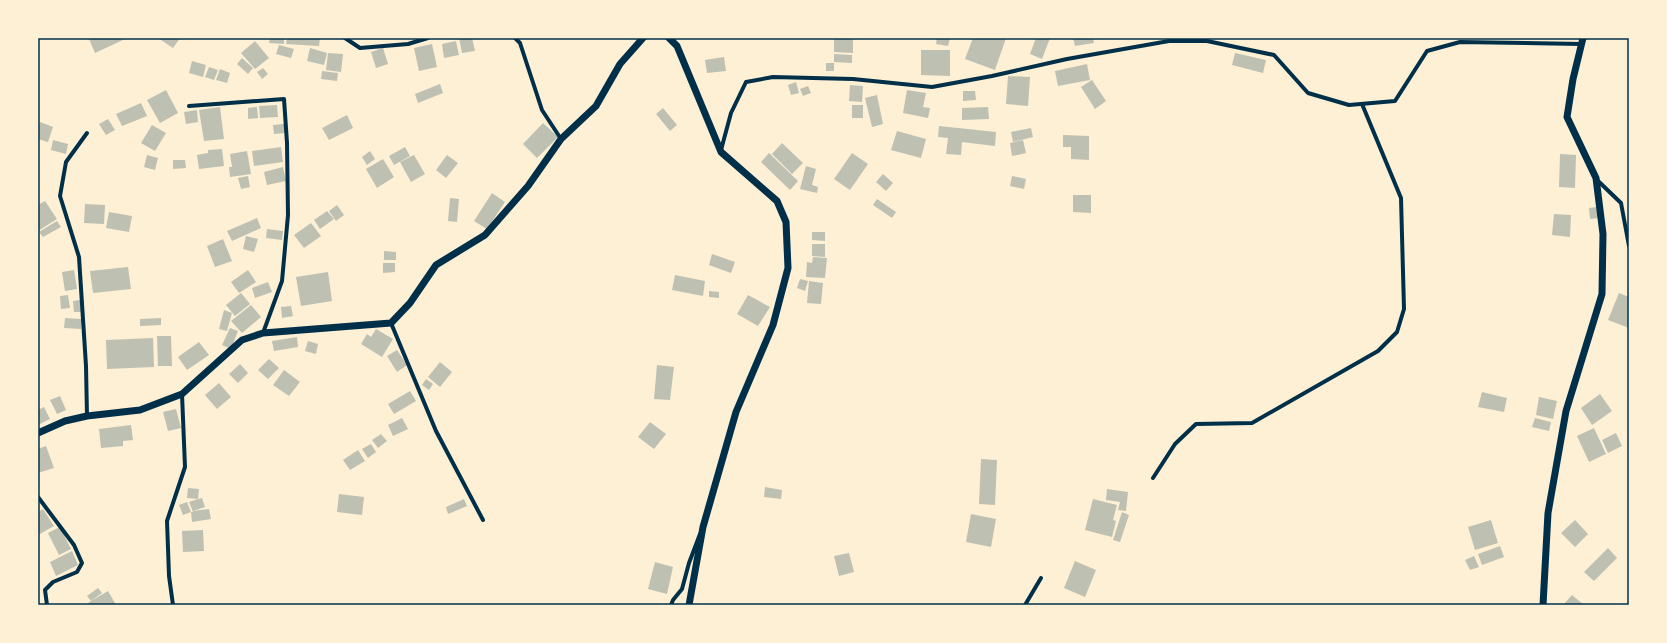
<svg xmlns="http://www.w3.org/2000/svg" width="1667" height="643" viewBox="0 0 1667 643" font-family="'Golos Text',sans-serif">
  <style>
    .building { fill: #bec0b2 }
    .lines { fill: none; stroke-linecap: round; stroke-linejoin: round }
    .minor { stroke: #003049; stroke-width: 4 }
    .tertiary { stroke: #003049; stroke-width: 7 }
    .neatline { fill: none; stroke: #003049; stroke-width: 1.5 }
  </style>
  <rect width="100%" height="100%" fill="#fdf0d5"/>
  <g class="building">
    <polygon points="90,38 122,38 123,40 95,53 89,39"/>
    <polygon points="158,38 180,38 173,48"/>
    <polygon points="270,38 284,38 284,44 269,43"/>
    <polygon points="287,38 320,38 319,46 286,44"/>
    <polygon points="459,38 472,38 475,51 462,53"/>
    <polygon points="834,38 853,38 853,53 834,52"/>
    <polygon points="937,38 950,38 948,46 936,44"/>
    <polygon points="973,38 1006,38 995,70 965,59"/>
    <polygon points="1036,38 1050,38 1042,59 1030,54"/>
    <polygon points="1073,38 1093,38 1094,43 1075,46"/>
    <polygon points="255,41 269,58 255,69 241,53"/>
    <polygon points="456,41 459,55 444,58 442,44"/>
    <polygon points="432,44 437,67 419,71 414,48"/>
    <polygon points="279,45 294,49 291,58 276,54"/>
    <polygon points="310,48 327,53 324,65 307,61"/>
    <polygon points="383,48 388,64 376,68 371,52"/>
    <polygon points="921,50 950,50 950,76 921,75"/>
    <polygon points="328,53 343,54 341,72 326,70"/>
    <polygon points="1235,53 1266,60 1263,73 1232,65"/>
    <polygon points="834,54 852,55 852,63 834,62"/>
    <polygon points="724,57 726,71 707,73 705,60"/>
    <polygon points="242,58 253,68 248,74 237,64"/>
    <polygon points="192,61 206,65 203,77 189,73"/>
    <rect x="826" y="63" width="8" height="8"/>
    <polygon points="1087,64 1090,80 1058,86 1055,71"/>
    <polygon points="209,67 218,70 214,80 205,77"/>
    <polygon points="263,68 268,74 262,79 257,72"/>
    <polygon points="220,69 230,73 227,83 216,80"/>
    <polygon points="322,71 338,73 337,81 321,79"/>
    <polygon points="1008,76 1030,77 1028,106 1006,104"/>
    <polygon points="1092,80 1106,101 1095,109 1081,87"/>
    <polygon points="796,82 799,93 791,95 788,85"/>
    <polygon points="440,84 443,93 418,103 415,94"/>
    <polygon points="850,85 863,86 862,102 849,101"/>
    <polygon points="808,86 811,93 803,96 800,89"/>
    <polygon points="166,90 178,113 160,123 147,100"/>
    <polygon points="907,90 926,93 923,107 930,108 928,118 903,113"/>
    <polygon points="963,91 975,91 976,100 963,101"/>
    <polygon points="877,95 883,124 872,127 865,98"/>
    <polygon points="141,103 147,116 122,126 116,114"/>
    <polygon points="277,105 278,117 260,118 259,106"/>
    <rect x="852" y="105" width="11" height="13"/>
    <polygon points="220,107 224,139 204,141 199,110"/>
    <polygon points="257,107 258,118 248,119 248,108"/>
    <polygon points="988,107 989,119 962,120 962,108"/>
    <polygon points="663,108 677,125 670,131 656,114"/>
    <polygon points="197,110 198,122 186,124 184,112"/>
    <polygon points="347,115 353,128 329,140 322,128"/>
    <polygon points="108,119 115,130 106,135 99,124"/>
    <polygon points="40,122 53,127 48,142 38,139 38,128"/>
    <polygon points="543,123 558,137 537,158 523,144"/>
    <polygon points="284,124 285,133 274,134 273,125"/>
    <polygon points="152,125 166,133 155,151 141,143"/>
    <polygon points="939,126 996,132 995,146 962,142 961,155 946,154 948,138 938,137"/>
    <polygon points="1031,128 1033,137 1013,142 1011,132"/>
    <polygon points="897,131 926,139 921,158 891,150"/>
    <polygon points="1063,135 1089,136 1089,160 1071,159 1071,147 1063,147"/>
    <polygon points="53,140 68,144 66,154 51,150"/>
    <polygon points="1023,140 1026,153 1012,156 1010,143"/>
    <polygon points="782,143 803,163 792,174 772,154"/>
    <polygon points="281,147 283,162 254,166 252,151"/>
    <polygon points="405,147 410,156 394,165 389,156"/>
    <polygon points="222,149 224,166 199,169 197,155 208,153 208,150"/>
    <polygon points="247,151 251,174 230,177 229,167 232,167 230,154"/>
    <polygon points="370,151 375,159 367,165 362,157"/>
    <polygon points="769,153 798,181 790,190 761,162"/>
    <polygon points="852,153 868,164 850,190 834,179"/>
    <polygon points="1560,154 1576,155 1575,188 1559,187"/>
    <polygon points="147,155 158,158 155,170 144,167"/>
    <polygon points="414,155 425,174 411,182 400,162"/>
    <polygon points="447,155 458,163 446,178 436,170"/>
    <polygon points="383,159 394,177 377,188 366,169"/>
    <polygon points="173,160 185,160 186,168 173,169"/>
    <polygon points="806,166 816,169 812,185 818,187 817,193 800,189"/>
    <polygon points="283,167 286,181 267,185 264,172"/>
    <polygon points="883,174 893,183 886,191 876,182"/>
    <polygon points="248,176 250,187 241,189 238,178"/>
    <polygon points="1012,176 1026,179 1024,189 1010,186"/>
    <polygon points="492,193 505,202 487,229 474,221"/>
    <polygon points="1073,195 1091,195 1091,213 1073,212"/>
    <polygon points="450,198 459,199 457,222 448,221"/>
    <polygon points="877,199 896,212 892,218 873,205"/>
    <polygon points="45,201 57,219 38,231 38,205"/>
    <polygon points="85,204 105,205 104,224 84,223"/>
    <polygon points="337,205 344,215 336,221 329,211"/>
    <polygon points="1597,207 1598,218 1590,219 1589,208"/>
    <polygon points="327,211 334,219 320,229 314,220"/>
    <polygon points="109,212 132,216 129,232 106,228"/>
    <polygon points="1554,214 1571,215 1570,237 1552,235"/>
    <polygon points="257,218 261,228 232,241 227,231"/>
    <polygon points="57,221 61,227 43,237 39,232"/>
    <polygon points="311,223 321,236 304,248 294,235"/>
    <polygon points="267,229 283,231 282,240 266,238"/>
    <polygon points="812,232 825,232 825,241 812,240"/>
    <polygon points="246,236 258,239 254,252 243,249"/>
    <polygon points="223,239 232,261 215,267 207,246"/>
    <polygon points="812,244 825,244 825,257 812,256"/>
    <polygon points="384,251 396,252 396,260 384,260"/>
    <polygon points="712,254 735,262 731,273 709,265"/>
    <polygon points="813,257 827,258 825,278 806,277 807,262 812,263"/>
    <polygon points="383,263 395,263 395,272 383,273"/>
    <polygon points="128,267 131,289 93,293 90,271"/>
    <polygon points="74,270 77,289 65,291 62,272"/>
    <polygon points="248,270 256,282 239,293 231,282"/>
    <polygon points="328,272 332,301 301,306 296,277"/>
    <polygon points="675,275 705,281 703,296 672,290"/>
    <polygon points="800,279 808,281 805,291 797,288"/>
    <polygon points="809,281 823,283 821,304 807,303"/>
    <polygon points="268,282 272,292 255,298 252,288"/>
    <polygon points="709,291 719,292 719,298 709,297"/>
    <polygon points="241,293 250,304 235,316 226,305"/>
    <polygon points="1619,293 1629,297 1629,328 1608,320"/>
    <polygon points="68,295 70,308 61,309 60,296"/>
    <polygon points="748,295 770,307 758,326 737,314"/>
    <polygon points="80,300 81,312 74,312 73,301"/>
    <polygon points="251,305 261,317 242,333 231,321"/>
    <polygon points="291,306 293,316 282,318 281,307"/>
    <polygon points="224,310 232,313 227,331 219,329"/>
    <polygon points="65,318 81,319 81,329 64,328"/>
    <polygon points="161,318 161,325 140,326 140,319"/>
    <polygon points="230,328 238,331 231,349 222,345"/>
    <polygon points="376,329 393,339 382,357 361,344 367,334 371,337"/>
    <polygon points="157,336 171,336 172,366 158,366"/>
    <polygon points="297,337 298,347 274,351 272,341"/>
    <polygon points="153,338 154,367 107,369 106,340"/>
    <polygon points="308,341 318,344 316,354 305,351"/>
    <polygon points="199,342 209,355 187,370 178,357"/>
    <polygon points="397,350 407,365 397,372 387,356"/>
    <polygon points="269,359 279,368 268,379 258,370"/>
    <polygon points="440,362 452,372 440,387 428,377"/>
    <polygon points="240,364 248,373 238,383 229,374"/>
    <polygon points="657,365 674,367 670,400 654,399"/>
    <polygon points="284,370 300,382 289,396 273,385"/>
    <polygon points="426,379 433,384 429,390 422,385"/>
    <polygon points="219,383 231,397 217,409 205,395"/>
    <polygon points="410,391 416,401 394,414 388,404"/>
    <polygon points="1482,392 1507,398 1504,412 1478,407"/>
    <polygon points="1600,394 1612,411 1592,425 1581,408"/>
    <polygon points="60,396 66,410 57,414 50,400"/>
    <polygon points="1539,397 1557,401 1553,419 1536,415"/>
    <polygon points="44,407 50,419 38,425 38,410"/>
    <polygon points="176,409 181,428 168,431 163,412"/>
    <polygon points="402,418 408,429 393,436 388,425"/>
    <polygon points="1535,418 1551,422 1549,431 1532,427"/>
    <polygon points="650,422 666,434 654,449 638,437"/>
    <polygon points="131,425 133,440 123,441 123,446 101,448 99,429"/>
    <polygon points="1594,428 1606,454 1589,462 1577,436"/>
    <polygon points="1616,433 1622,446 1608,453 1602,440"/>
    <polygon points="381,434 387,441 378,448 372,440"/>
    <polygon points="371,444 376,452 368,458 362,449"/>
    <polygon points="46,446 54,468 38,473 38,449"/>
    <polygon points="358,450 365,461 350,470 343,460"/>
    <polygon points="981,459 997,460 995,505 979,504"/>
    <polygon points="765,487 782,490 781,499 764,497"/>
    <polygon points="188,488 199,489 198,499 202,498 205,507 193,511 209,509 211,519 192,522 191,512 193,512 189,502 198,499 187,498"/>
    <polygon points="1107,489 1128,492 1126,511 1118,510 1120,502 1106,500"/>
    <polygon points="339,494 364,497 362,515 337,512"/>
    <polygon points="464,499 467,506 448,514 446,507"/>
    <polygon points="1093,499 1117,505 1113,520 1116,521 1112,537 1085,530"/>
    <polygon points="187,502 191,512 183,515 179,505"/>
    <polygon points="43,509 54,526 38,535 38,512"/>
    <polygon points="1122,512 1129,515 1120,542 1113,540"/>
    <polygon points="971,514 996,519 991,547 966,542"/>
    <polygon points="1491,520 1498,543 1475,550 1468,527"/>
    <polygon points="1575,520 1588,534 1575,547 1561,533"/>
    <polygon points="60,527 71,549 59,555 48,533"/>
    <polygon points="203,530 204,551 183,552 182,531"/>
    <polygon points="1500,546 1504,557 1482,565 1478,554"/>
    <polygon points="1608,548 1617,558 1594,581 1584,572"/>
    <polygon points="72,551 78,565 56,576 50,562"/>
    <polygon points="849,553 854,572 839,576 834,556"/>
    <polygon points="1474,556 1479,567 1470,570 1465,560"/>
    <polygon points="1075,561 1096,570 1085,597 1064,588"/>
    <polygon points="655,562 673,567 667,594 648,589"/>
    <polygon points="98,588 102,593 91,601 87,596"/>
    <polygon points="108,591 116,605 85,605 91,601"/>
    <polygon points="1572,595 1584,605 1563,605"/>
  </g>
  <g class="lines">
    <g class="minor">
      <polyline points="345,38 360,48 408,44 428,38"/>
      <polyline points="515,38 520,43 542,110 561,139"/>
      <polyline points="189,106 284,99 287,143 288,215 282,281 263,333"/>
      <polyline points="721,150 731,113 746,82 773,77 853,79 932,87 992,76 1067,59 1169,41 1207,41 1274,55 1308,93 1349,105 1395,101 1427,51 1460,42 1582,44"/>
      <polyline points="1596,179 1621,203 1629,246"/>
      <polyline points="391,323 436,431 483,520"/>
      <polyline points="87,416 86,366 79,257 60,196 66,162 87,133"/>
      <polyline points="1153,478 1175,444 1196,424 1252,423 1378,351 1397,332 1404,309 1401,198 1362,104"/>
      <polyline points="38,497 74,545 82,563 77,572 53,582 45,590 47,605"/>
      <polyline points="173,605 169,576 167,521 185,467 182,394"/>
      <polyline points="671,605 673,600 682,589 689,563 700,534"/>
      <polyline points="1025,605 1041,578"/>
    </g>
    <g class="tertiary">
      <polyline points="669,38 677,46 721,152 777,201 786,222 788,268 773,325 736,412 703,527 689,605"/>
      <polyline points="38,433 65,421 87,416 140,410 182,394 242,340 263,333 391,323 410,303 436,265 485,235 528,186 561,139 596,106 620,64 643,38"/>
      <polyline points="1543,605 1548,513 1566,411 1602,294 1603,234 1596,178 1567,117 1573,79 1583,38"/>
    </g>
  </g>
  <rect width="1667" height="643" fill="none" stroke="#fdf0d5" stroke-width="78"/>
  <rect x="39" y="39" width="1589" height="565" class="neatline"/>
</svg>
